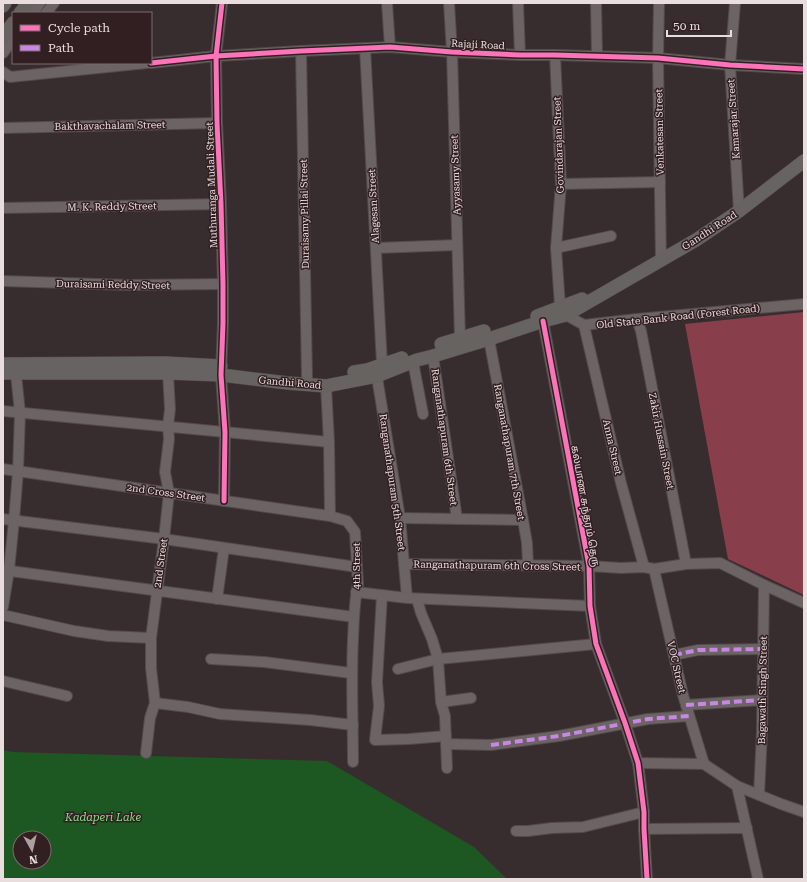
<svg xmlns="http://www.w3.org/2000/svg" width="807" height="882" viewBox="0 0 807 882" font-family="'Roboto Serif','Noto Sans Tamil',serif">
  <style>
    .forest { fill: #893f4b }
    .water { fill: #1d5721; fill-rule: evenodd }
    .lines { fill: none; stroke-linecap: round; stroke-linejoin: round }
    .minor-casing { stroke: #534a4b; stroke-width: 12 }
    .major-casing { stroke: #534a4b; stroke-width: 14 }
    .minor { stroke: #6b6364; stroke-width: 10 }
    .major { stroke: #666360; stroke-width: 13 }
    .quiet { stroke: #c787e3; stroke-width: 4; stroke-dasharray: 8 4; stroke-linecap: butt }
    .cycleway-casing { stroke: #321f21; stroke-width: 8 }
    .cycleway { stroke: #fb73b8; stroke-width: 5 }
    .labels { text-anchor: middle; stroke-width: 3; stroke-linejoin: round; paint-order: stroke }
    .street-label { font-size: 10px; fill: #eaddde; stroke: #321f21 }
    .water-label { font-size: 11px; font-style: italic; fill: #89de8a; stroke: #321f21 }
  </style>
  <rect width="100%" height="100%" fill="#382d2e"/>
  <polygon class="forest" points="804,312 804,595 728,559 685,324"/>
  <path class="water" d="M 3,750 L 13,752 L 327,761 L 474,847 L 507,879 L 3,879 ZM 20,838 L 44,838 L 44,862 L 20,862 Z"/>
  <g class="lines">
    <defs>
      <g id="minor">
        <polyline points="222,3 216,56 217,123 221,204 223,284 223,323 221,375 225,432 224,501"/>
        <polyline points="387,3 390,47"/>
        <polyline points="449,3 452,52 460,338 461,345"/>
        <polyline points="518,3 520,55"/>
        <polyline points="596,3 597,56"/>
        <polyline points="659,3 658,58 661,261"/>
        <polyline points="735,3 730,65 739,211"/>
        <polyline points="33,13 40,3"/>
        <polyline points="46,13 54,3"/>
        <polyline points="365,48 382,364"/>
        <polyline points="301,51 307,377"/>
        <polyline points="3,53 13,39"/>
        <polyline points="555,55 561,184 556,248 560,306 566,315 584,325 637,319 804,304"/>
        <polyline points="151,63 216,56 301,51 390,47 452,52 520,55 555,55 658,58 730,65 804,69"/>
        <polyline points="3,72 10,77 147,63"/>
        <polyline points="3,128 217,123"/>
        <polyline points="561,184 660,182"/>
        <polyline points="3,208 221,204"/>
        <polyline points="376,248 457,245"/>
        <polyline points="556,248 611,236"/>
        <polyline points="3,281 128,285 223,284"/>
        <polyline points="637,319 641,331 686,564"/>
        <polyline points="543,321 589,566 590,606 596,644 625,723 638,763 644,812 644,829 647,879"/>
        <polyline points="584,325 587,338 621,483 644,567"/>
        <polyline points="489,339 523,520 527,543 528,565"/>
        <polyline points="433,356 457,519"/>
        <polyline points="413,362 423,414"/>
        <polyline points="376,371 400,518 407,598"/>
        <path d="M 326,386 L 329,442 L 330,516 L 347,521 L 355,532 L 358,584 C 354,602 354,621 353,639 C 351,680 353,721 353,762"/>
        <polyline points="3,411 329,442"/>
        <polyline points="3,469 330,516"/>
        <polyline points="400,518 523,520"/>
        <polyline points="3,519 164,539 357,567"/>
        <polyline points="404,564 589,566 621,568 644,567 654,569 686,564 720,563 764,585 804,603"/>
        <polyline points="654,569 683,695 704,764"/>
        <polyline points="3,570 354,617"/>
        <polyline points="356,592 407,598 590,606"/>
        <polyline points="382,595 377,682 379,706 375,740 409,739 446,736"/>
        <polyline points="217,599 224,548"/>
        <polyline points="417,599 421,613 432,639 438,659 441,702 445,716 447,768"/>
        <polyline points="3,607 9,570 14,520 18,471 20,413 16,374"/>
        <polyline points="3,615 74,631 108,636 151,638"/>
        <polyline points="674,655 698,650 763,649"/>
        <polyline points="211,659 264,662 351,673"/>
        <polyline points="398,669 438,659 596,644"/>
        <polyline points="3,681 67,696"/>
        <polyline points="441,702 471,698"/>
        <polyline points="155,703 188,707 220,714 310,720 353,725"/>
        <polyline points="686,705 762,700"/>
        <polyline points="446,744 491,745 559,736 648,719 689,716"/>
        <polyline points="146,753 150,718 155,703 151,668 151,638 164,539 169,493 165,472 169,439 168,426 170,409 168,373"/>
        <polyline points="638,763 704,764 737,786 781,804 804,812"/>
        <polyline points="737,786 758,879"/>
        <polyline points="759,795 762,732 764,585"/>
        <polyline points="644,829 747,828"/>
        <polyline points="516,831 528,831 552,828 583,827 644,812"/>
      </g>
      <g id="major">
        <polyline points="3,6 5,3"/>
        <polyline points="20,13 28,3"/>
        <polyline points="3,36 13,23"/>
        <polyline points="537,316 582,299"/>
        <polyline points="441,344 484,331"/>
        <polyline points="3,364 165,363 221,366"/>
        <polyline points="354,372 367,370 402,358"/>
        <polyline points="3,373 168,373 221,375 288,383 326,386 377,376 417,360 433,356 489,339 543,321 566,315 696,240 739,211 804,161"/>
      </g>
    </defs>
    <use href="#minor" class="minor-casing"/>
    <use href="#major" class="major-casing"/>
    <use href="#minor" class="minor"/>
    <use href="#major" class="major"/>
    <g class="quiet">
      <polyline points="674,655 698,650 763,649"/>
      <polyline points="686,705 762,700"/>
      <polyline points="491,745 559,736 648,719 689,716"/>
    </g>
    <defs>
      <g id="cycleway">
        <polyline points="222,3 216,56 217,123 221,204 223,284 223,323 221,375 225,432 224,501"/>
        <polyline points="151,63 216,56 301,51 390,47 452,52 520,55 555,55 658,58 730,65 804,69"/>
        <polyline points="543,321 589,566 590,606 596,644 625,723 638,763 644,812 644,829 647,879"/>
      </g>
    </defs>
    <use href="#cycleway" class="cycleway-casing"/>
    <use href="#cycleway" class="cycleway"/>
  </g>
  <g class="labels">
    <g class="street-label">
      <text transform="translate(478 44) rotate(3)" y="4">Rajaji Road</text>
      <text transform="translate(733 119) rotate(-94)" y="4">Kamarajar Street</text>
      <text transform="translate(110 125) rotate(-1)" y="4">Bakthavachalam Street</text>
      <text transform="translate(659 132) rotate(-91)" y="4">Venkatesan Street</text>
      <text transform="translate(558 145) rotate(-92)" y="4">Govindarajan Street</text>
      <text transform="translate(455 175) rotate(-92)" y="4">Ayyasamy Street</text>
      <text transform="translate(211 185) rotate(-92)" y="4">Muthuranga Mudali Street</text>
      <text transform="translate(112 206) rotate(-1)" y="4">M. K. Reddy Street</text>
      <text transform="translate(373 206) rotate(-93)" y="4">Alagesan Street</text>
      <text transform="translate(304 214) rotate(-91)" y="4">Duraisamy Pillai Street</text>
      <text transform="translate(709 230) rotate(-33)" y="4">Gandhi Road</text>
      <text transform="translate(113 284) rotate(1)" y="4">Duraisami Reddy Street</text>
      <text transform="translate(678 316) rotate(-6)" y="4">Old State Bank Road (Forest Road)</text>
      <text transform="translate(290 382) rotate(5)" y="4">Gandhi Road</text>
      <text transform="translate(445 437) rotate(82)" y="4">Ranganathapuram 6th Street</text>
      <text transform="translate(662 441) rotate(79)" y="4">Zakir Hussain Street</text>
      <text transform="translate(613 447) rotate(77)" y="4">Anna Street</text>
      <text transform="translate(510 452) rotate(80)" y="4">Ranganathapuram 7th Street</text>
      <text transform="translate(393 482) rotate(82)" y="4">Ranganathapuram 5th Street</text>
      <text transform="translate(166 492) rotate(8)" y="4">2nd Cross Street</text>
      <text transform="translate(586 506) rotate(80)" y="4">கல்யாண சுந்தரம் தெரு</text>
      <text transform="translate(160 563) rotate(-82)" y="4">2nd Street</text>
      <text transform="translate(497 565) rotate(1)" y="4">Ranganathapuram 6th Cross Street</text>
      <text transform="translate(356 566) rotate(-90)" y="4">4th Street</text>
      <text transform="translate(677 667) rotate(77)" y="4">VOC Street</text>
      <text transform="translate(762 690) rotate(-89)" y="4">Bagawath Singh Street</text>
    </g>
    <g class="water-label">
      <text x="103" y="821">Kadaperi Lake</text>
    </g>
  </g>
  <rect width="807" height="882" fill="none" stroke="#eaddde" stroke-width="8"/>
  <rect x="12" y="12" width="140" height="52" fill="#321f21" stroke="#7c6b6d"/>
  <rect x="20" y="25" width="20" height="6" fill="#fb73b8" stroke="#7c6b6d"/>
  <text x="48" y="32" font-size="12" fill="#eaddde">Cycle path</text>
  <rect x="20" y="45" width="20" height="6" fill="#c787e3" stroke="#7c6b6d"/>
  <text x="48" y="52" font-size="12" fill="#eaddde">Path</text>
  <g transform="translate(32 850) rotate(172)"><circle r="19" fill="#321f21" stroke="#7c6b6d"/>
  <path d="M0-3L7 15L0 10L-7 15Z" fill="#ac9fa0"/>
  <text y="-6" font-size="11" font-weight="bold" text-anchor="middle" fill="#eaddde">N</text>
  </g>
  <path d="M667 30v6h64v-6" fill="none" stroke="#eaddde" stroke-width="2"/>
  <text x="673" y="30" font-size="12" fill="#eaddde" stroke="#321f21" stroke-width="3" paint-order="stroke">50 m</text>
</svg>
